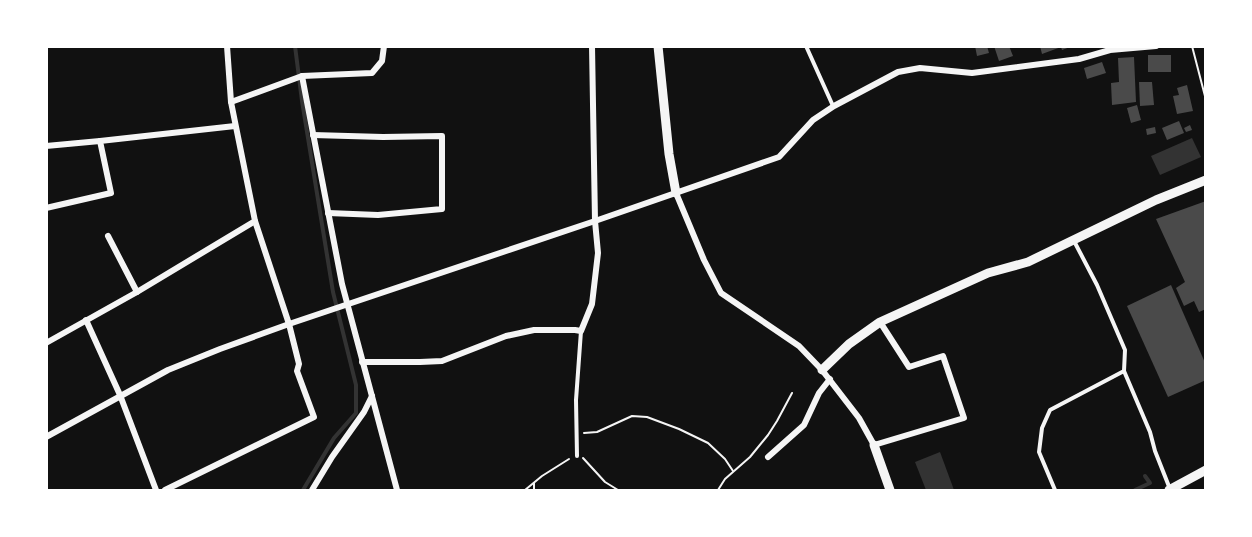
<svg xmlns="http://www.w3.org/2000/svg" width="1252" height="537" viewBox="0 0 1252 537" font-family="'DM Sans',sans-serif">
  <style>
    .water { fill: #333 }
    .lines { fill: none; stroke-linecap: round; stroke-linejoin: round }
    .stream { stroke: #333; stroke-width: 4 }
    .building { fill: #4a4a4a }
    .path { stroke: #f5f5f5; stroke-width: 2 }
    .service { stroke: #f5f5f5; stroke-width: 4 }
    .minor { stroke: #f5f5f5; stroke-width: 6 }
    .tertiary { stroke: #f5f5f5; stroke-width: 9 }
  </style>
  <rect width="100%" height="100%" fill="#111"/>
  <g class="water">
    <polygon points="1192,138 1201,157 1160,175 1151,156"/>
    <polygon points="940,452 954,490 926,490 915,462"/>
  </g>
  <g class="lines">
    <g class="stream">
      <polyline points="295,46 302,101 333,292 356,385 356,413 334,438 303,490"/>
      <polyline points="1135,490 1150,483 1145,476"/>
    </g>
  </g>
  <g class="building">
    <polygon points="975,46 987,46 989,53 977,56"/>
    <polygon points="994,46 1009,46 1013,56 999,61"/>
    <polygon points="1040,46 1070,46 1070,47 1062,50 1061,47 1042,54"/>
    <rect x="1148" y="55" width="23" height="17"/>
    <polygon points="1134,57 1136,102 1112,105 1111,83 1119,82 1118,58"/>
    <polygon points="1102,62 1106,73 1087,79 1084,68"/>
    <polygon points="1139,82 1152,82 1154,105 1140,106"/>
    <polygon points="1187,85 1193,111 1177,114 1173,96 1179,95 1177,88"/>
    <polygon points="1137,105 1141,120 1131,123 1127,108"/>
    <polygon points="1179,121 1184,133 1167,140 1162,128"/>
    <polygon points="1190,125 1192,130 1186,132 1184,128"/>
    <polygon points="1155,127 1156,133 1147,135 1146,129"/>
    <polygon points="1206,201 1206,309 1199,312 1194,301 1184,306 1176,288 1185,282 1156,219"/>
    <polygon points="1171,285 1206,365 1206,380 1168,397 1127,306"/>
  </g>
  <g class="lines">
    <g class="path">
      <polyline points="1192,46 1206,100"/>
      <polyline points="584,433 597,432 632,416 647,417 679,429 708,443 725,459 733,471"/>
      <polyline points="583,458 605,482 618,490"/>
      <polyline points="534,483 534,490"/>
      <polyline points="525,490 542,476 569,459"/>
      <polyline points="718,490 725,479 750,457 768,435 777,421 792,393"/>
    </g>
    <g class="service">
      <polyline points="806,46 833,106"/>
      <polyline points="1074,241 1097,285 1125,350 1124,371 1150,432 1155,451 1170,489"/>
      <polyline points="577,456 576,400 581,331"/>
      <polyline points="1055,490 1039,452 1042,428 1050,410 1124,371"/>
    </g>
    <g class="minor">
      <polyline points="302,76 342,284 397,490"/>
      <polyline points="231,102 302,76 372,73 382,61 384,46"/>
      <polyline points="313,135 383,137 442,136 442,209 378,215 328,213"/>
      <polyline points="46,146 100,141"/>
      <polyline points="676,193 704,260 721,293 799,346 822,370 859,418 874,445 964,418 943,356 909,367 880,322"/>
      <polyline points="46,208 111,193 100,141 235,126"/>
      <polyline points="108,236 137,292"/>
      <polyline points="86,320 120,395 156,490"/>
      <polyline points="46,343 137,292 255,221 231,102 227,46"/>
      <polyline points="362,362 420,362 442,361 506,336 534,330 575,330 581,331 592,304 598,253 595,221 592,46"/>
      <polyline points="46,437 168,370 220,349 289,324 595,221 779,157 813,120 834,106 898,72 920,68 972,73 1079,59 1110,50 1156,46"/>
      <polyline points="768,457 804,425 819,393 830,379"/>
      <polyline points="165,490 314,417 297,371 299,364 289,324 255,221"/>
      <polyline points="312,490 332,457 364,412 372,396"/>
    </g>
    <g class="tertiary">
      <polyline points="658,46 669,154 676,193"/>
      <polyline points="822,370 849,344 880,322 988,273 1028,262 1156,200 1206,180"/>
      <polyline points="874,445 890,490"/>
      <polyline points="1169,490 1206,470"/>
    </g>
  </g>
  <rect width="1252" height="537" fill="none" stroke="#ffffff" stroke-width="96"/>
</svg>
